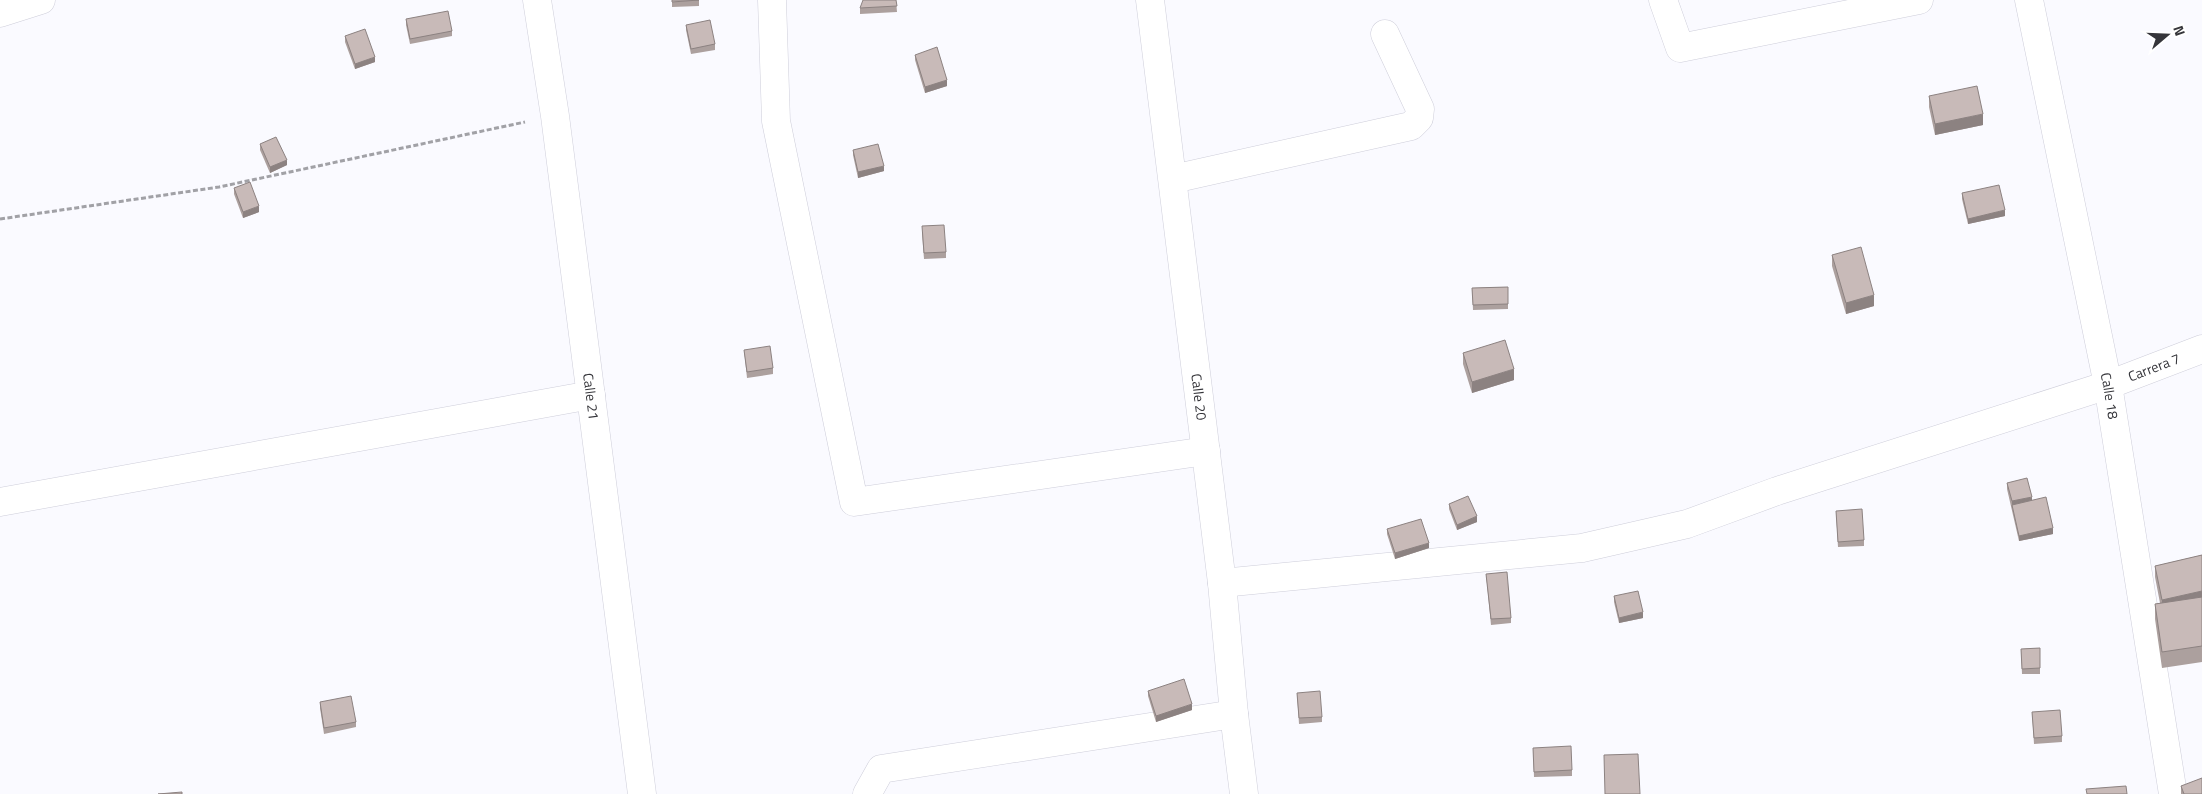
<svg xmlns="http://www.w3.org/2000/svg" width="2202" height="794" viewBox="0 0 2202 794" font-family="'Titillium Web',sans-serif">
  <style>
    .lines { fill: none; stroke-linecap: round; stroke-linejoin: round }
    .street-casing { stroke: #ceceda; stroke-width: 29 }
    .path { stroke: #a1a1a6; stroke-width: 3; stroke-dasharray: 5 2.5; stroke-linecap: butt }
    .street { stroke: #fff; stroke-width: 28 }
    .wall { fill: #aca09e }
    .shaded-wall { fill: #8c8281 }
    .building { fill: #c8bab8; stroke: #8c8281 }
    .labels { text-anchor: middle; stroke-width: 5; stroke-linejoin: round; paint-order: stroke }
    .street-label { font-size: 14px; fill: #35353a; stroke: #fff }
  </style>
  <rect width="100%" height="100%" fill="#fafaff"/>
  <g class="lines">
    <defs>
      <g id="street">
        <path id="s1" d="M 537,0 L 555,116 L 642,794"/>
        <polyline points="772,0 776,121 854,502 1206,451"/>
        <path id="s2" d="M 1150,0 L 1222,583 L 1234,714 L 1244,794"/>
        <polyline points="1663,0 1680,48 1919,0"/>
        <path id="s3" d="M 2029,0 L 2108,385 L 2173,794"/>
        <polyline points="0,13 41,0"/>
        <polyline points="1173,179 1411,126 1419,118 1420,109 1385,34"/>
        <polyline points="0,502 591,395"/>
        <path id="s4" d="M 1222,583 L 1582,548 L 1687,524 L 1777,491 L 2108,385 L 2202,349"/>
        <polyline points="867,794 881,769 1234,714"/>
      </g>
    </defs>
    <use href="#street" class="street-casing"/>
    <polyline class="path" points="0,219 219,187 525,122"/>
    <use href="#street" class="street"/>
  </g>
  <g class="wall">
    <polygon points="672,0 699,0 699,6 672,7"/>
    <polygon points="896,0 897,12 860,14 860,8"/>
    <polygon points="406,19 452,31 452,36 410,44 406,25"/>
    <polygon points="686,25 715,44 715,50 691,54 686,30"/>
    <polygon points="345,36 375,62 355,69 345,42"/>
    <polygon points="915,55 947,86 925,93 915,60"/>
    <polygon points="1929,96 1983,125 1935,135 1929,107"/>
    <polygon points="260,144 287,165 270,173 260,150"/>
    <polygon points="853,150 884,171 858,178 853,155"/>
    <polygon points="234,188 259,212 243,218 234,194"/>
    <polygon points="1962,193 2005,216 1968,224 1962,199"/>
    <polygon points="922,232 946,252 946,258 924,259"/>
    <polygon points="1832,255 1874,306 1846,314 1832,266"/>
    <polygon points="1508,287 1508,309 1473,310 1472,288"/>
    <polygon points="744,350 773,368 773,374 747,378"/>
    <polygon points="1463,353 1514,380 1472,393 1463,364"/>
    <polygon points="2007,483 2032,500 2053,534 2019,541 2007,489"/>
    <polygon points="1449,504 1477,522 1457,530 1449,509"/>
    <polygon points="1836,511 1864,540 1864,546 1838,547"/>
    <polygon points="1387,529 1429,548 1395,559 1387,534"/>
    <polygon points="2202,555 2202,662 2162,668 2155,619 2155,604 2160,603 2155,577 2155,566"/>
    <polygon points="1486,574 1511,618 1511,623 1491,625"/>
    <polygon points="1614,596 1643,618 1619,623 1614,602"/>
    <polygon points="2040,648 2040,674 2022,674 2021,649"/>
    <polygon points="1148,691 1192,710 1156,722 1148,696"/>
    <polygon points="1297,693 1322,717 1322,722 1299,724"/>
    <polygon points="320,702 356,722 356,727 324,734 320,708"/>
    <polygon points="2032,712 2062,736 2062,742 2034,744"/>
    <polygon points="1533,748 1572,770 1572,776 1534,777"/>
    <polygon points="2181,786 2202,794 2181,794"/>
  </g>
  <g class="shaded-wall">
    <polygon points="375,57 375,62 355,69 355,64"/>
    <polygon points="947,80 947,86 925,93 925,87"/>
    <polygon points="1983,114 1983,125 1935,135 1935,124"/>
    <polygon points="287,160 287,165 270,173 270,167"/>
    <polygon points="884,166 884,171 858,178 858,172"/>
    <polygon points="259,206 259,212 243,218 243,212"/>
    <polygon points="2005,210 2005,216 1968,224 1968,219"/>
    <polygon points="1874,295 1874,306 1846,314 1846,303"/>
    <polygon points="1514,369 1514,380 1472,393 1472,382"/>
    <polygon points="2032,497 2032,503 2012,505 2012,507 2012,501"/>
    <polygon points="1477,516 1477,522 1457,530 1457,525"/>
    <polygon points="2053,528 2053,534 2019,541 2019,536"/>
    <polygon points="1429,543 1429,548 1395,559 1395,553"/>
    <polygon points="2202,591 2202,602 2162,611 2162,600"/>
    <polygon points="1643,612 1643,618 1619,623 1619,618"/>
    <polygon points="1192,704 1192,710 1156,722 1156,716"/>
  </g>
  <g class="building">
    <polygon points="672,0 699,0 672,2"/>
    <polygon points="863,0 896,0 897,6 860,8"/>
    <polygon points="448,11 452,31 410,39 406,19"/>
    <polygon points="710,20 715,44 691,49 686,25"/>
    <polygon points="365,29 375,57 355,64 345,36"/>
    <polygon points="937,47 947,80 925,87 915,55"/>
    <polygon points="1977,86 1983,114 1935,124 1929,96"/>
    <polygon points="276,137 287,160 270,167 260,144"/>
    <polygon points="878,144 884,166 858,172 853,150"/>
    <polygon points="250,182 259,206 243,212 234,188"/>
    <polygon points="1999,185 2005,210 1968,219 1962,193"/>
    <polygon points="944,225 946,252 924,253 922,226"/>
    <polygon points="1861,247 1874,295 1846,303 1832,255"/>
    <polygon points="1508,287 1508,304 1473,305 1472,288"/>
    <polygon points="1505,340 1514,369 1472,382 1463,353"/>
    <polygon points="770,346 773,368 747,372 744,350"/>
    <polygon points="2027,478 2032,497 2012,501 2007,483"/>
    <polygon points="1468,496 1477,516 1457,525 1449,504"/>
    <polygon points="2046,497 2053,528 2019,536 2012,505"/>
    <polygon points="1862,509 1864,540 1838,542 1836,511"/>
    <polygon points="1421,519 1429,543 1395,553 1387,529"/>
    <polygon points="2202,555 2202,591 2162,600 2155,566"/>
    <polygon points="1507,572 1511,618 1491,619 1486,574"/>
    <polygon points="1638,591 1643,612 1619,618 1614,596"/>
    <polygon points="2202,597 2202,646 2162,652 2155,604"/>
    <polygon points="2040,648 2040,668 2022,669 2021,649"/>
    <polygon points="1184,679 1192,704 1156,716 1148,691"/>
    <polygon points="1320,691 1322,717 1299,718 1297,693"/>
    <polygon points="351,696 356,722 324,728 320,702"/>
    <polygon points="2060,710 2062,736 2034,738 2032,712"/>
    <polygon points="1571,746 1572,770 1534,772 1533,748"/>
    <polygon points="1638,754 1640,794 1605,794 1604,755"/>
    <polygon points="2202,778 2202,794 2184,794 2181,786"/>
    <polygon points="2126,786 2127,794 2087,794 2086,789"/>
    <polygon points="182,792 182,794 158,794"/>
  </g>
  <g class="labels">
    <g class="street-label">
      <text dy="5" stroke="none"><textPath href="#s4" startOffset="962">Carrera 7</textPath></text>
      <text dy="5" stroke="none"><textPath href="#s3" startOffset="404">Calle 18</textPath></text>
      <text dy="5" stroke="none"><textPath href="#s1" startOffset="400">Calle 21</textPath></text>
      <text dy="5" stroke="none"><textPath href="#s2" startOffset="400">Calle 20</textPath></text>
    </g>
  </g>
  <g transform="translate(2167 35) rotate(71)" stroke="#ffffff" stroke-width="4" paint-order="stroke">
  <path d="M0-4L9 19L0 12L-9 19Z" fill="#35353a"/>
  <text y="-8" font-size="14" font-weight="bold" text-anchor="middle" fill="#35353a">N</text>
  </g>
</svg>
